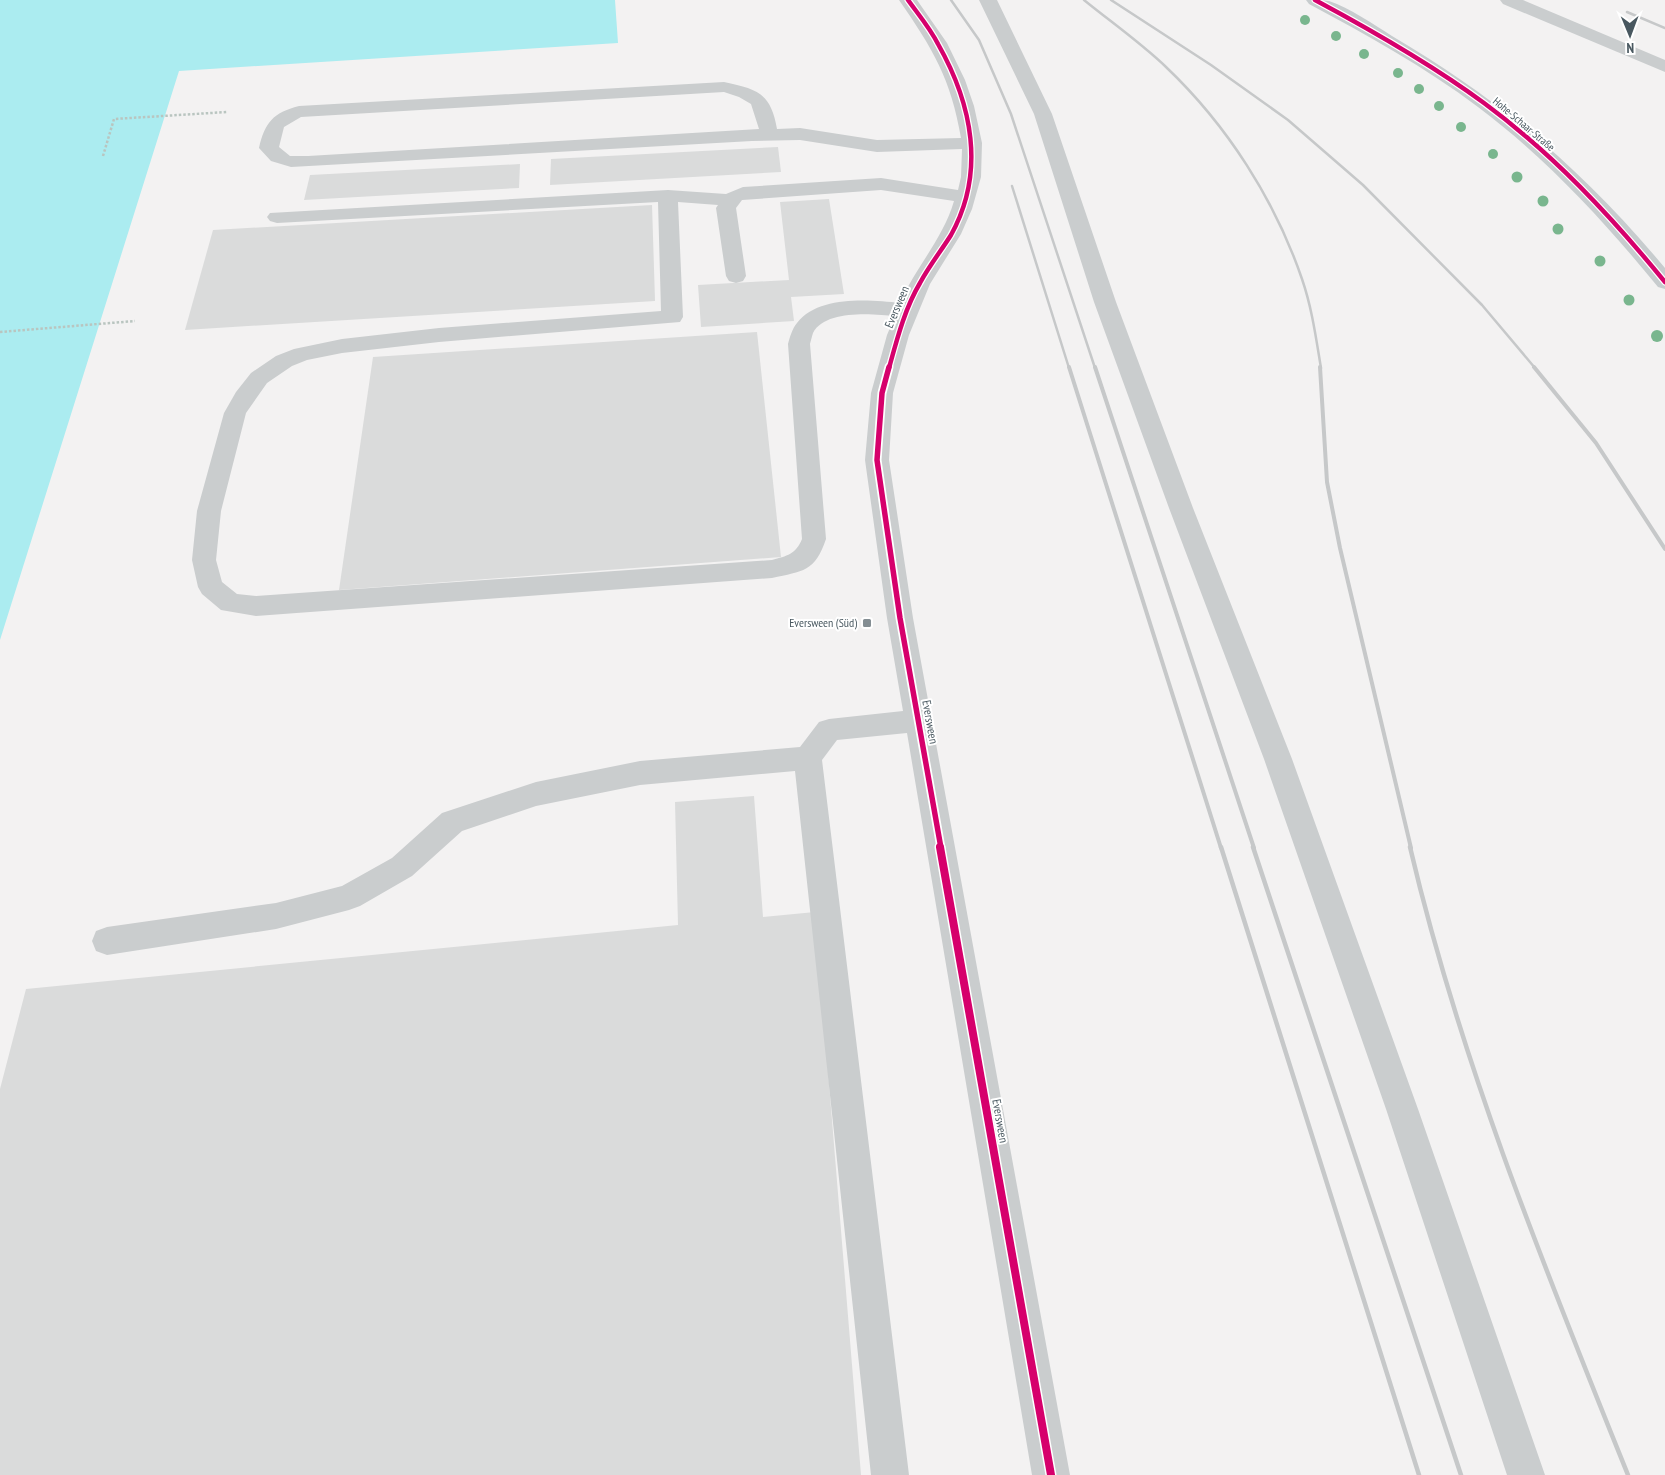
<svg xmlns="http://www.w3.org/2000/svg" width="1665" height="1475" viewBox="0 0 1665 1475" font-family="'PT Sans Narrow',sans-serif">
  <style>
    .water { fill: #abecf0 }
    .building { fill: #dadbdb }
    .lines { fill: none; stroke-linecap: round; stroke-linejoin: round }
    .path { stroke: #b9c5c0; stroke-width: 2.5; stroke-dasharray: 2.5 2; stroke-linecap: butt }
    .minor { fill: #cacdce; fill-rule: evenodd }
    .major { fill: #c7ccce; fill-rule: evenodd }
    .rail-far2 { stroke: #c6c8c9; stroke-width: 2.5 }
    .rail-far1 { stroke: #c6c8c9; stroke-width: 4 }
    .rail { stroke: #c6c8c9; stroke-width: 4.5 }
    .cycleway-far2-casing { stroke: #fff; stroke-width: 7 }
    .cycleway-far1-casing { stroke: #fff; stroke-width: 9 }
    .cycleway-casing { stroke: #fff; stroke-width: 11 }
    .cycleway-far2 { stroke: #d6006c; stroke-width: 4.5 }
    .cycleway-far1 { stroke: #d6006c; stroke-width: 5.5 }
    .cycleway { stroke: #d6006c; stroke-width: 8 }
    .tree { fill: #79b68e }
    .poi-dot { fill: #848e93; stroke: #fff; stroke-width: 2 }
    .labels { text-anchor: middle; stroke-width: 4; stroke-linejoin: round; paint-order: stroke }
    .far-street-label { font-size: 11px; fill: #495860; stroke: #fff }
    .street-label { font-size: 12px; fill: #495860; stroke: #fff }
    .poi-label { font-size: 12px; fill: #495860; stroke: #fff; text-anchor: end }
  </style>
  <rect width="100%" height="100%" fill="#f3f2f2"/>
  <polygon class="water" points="0,0 615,0 618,43 179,71 0,640"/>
  <g class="building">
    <polygon points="778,147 781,172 550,185 551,159"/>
    <polygon points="520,164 519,188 304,200 310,175"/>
    <polygon points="829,199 844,294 791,297 794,321 701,327 698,285 789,280 780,202"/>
    <polygon points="652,205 655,301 185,330 213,230"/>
    <polygon points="757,332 781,557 339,590 373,357"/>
    <polygon points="754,796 763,917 815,912 861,1475 0,1475 0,1089 26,989 678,925 675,802"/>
  </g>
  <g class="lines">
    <g class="path">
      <polyline points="103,156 114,119 227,112"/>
      <polyline points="0,332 135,321"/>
    </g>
    <g class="minor">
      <path d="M 899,0 L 917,0 L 947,43 L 965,80 L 974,106 L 982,143 L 981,177 L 972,209 L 961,234 L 930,284 L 909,335 L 893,393 L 889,460 L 913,618 L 1070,1475 L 1032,1475 L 907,733 L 837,740 L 822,760 L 909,1475 L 871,1475 L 795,771 L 640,785 L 536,806 L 462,831 L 412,876 L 360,906 L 349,910 L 276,929 L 107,955 L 96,951 L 92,941 L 96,931 L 107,927 L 276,903 L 342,886 L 392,858 L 442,813 L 536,782 L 640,761 L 800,747 L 819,722 L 829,719 L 903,711 L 887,618 L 865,460 L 871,393 L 887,335 L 895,316 C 874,314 825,309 813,333 C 812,336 811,340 810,344 L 826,539 C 815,572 803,571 772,578 L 256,616 L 221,610 L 202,594 L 198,587 L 192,560 L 197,511 L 224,413 L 236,392 L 251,373 L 276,356 L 294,349 L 342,339 L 439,328 L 661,311 L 658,202 L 277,223 L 270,221 L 267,217 L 270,213 L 668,190 L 726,194 L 743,187 L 881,178 L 958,190 L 961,177 L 962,149 L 877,152 L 800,140 L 752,141 L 291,167 L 271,161 L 259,148 C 265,122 273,113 299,106 L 724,82 C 757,89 771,93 777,129 L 800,128 L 877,140 L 961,138 C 951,79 933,49 899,0 ZM 724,92 L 739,97 L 751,104 L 759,129 L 308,156 L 290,156 L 279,147 L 284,127 L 301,117 ZM 881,190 L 954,201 C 943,239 915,268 900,303 C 870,300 819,295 797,323 C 792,329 790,337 788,344 L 802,539 C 796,554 787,556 772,560 L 256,596 L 237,594 L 222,582 L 216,560 L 221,511 L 246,413 L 267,383 L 292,366 L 307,360 L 342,353 L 439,342 L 680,322 L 683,317 L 678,202 L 718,205 L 716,208 L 726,276 L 729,281 L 736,283 L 743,281 L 746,276 L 736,208 L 742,200 Z"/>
      <polygon points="979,0 997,0 1052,114 1116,302 1193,508 1292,759 1418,1109 1545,1475 1507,1475 1386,1109 1264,759 1169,508 1094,302 1034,114"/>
      <polygon points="1500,0 1523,0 1665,60 1665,72 1503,4"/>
    </g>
    <path class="major" d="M 1306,0 C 1313,0 1323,0 1329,1 C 1350,8 1373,24 1392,36 C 1501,100 1584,171 1665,268 L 1665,289 L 1658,287 C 1604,221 1546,158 1478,107 C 1425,67 1367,35 1309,4 Z"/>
    <g class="rail-far2">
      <polyline points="951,0 979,40 1011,114 1095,368"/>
      <path d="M 1084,0 C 1111,22 1141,43 1166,67 C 1227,125 1275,200 1302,279 C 1312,308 1316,338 1321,368"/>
      <polyline points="1111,0 1211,65 1288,120 1363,185 1482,305 1535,368"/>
      <polyline points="1627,12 1665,28"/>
      <polyline points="1012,186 1069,368"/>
    </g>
    <g class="rail-far1">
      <polyline points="1069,367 1221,848"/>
      <polyline points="1095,367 1254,848"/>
      <polyline points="1320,367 1327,482 1340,548 1411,848"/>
      <polyline points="1534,367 1596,443 1665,549"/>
    </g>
    <g class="rail">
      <polyline points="1221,847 1419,1475"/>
      <polyline points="1253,847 1461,1475"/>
      <path d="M 1410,847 C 1461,1064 1545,1269 1628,1475"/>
    </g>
    <defs>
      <g id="cycleway-far2">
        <path d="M 1315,0 C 1373,31 1431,64 1484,103 C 1553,154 1611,216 1665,282"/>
        <path d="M 889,368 C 897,339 905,308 920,283 C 929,266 941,251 951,235 C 986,172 972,104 938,44 C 930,28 918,14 908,0"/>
      </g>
      <polyline id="cycleway-far1" points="889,367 882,393 877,460 900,618 941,848"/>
      <polyline id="cycleway" points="940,847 1051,1475"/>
    </defs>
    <use href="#cycleway-far2" class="cycleway-far2-casing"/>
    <use href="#cycleway-far1" class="cycleway-far1-casing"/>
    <use href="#cycleway" class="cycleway-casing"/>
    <use href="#cycleway-far2" class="cycleway-far2"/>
    <use href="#cycleway-far1" class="cycleway-far1"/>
    <use href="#cycleway" class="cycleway"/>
  </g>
  <g class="tree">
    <circle cx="1305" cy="20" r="5"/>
    <circle cx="1336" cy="36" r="5"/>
    <circle cx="1364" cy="54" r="5"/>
    <circle cx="1398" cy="73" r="5"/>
    <circle cx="1419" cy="89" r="5"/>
    <circle cx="1439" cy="106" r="5"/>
    <circle cx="1461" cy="127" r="5"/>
    <circle cx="1493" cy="154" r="5"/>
    <circle cx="1517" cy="177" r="5.5"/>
    <circle cx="1543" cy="201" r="5.5"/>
    <circle cx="1558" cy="229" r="5.5"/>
    <circle cx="1600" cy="261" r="5.5"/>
    <circle cx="1629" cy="300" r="5.5"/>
    <circle cx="1657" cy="336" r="6"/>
  </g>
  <rect class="poi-dot" x="862" y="618" width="10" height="10" rx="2.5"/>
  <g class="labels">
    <g class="far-street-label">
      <text transform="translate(1524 124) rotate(40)" y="4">Hohe-Schaar-Straße</text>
    </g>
    <g class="street-label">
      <text transform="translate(897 307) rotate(-67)" y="4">Eversween</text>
      <text transform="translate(930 722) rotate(80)" y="4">Eversween</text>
      <text transform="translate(1000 1121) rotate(80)" y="4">Eversween</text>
    </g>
    <g class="poi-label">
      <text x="857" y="627">Eversween (Süd)</text>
    </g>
  </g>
  <g transform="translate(1630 35) rotate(179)" stroke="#ffffff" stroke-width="4" paint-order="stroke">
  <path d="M0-4L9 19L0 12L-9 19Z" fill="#495860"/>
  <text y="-8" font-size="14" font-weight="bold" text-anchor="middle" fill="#495860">N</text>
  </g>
</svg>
